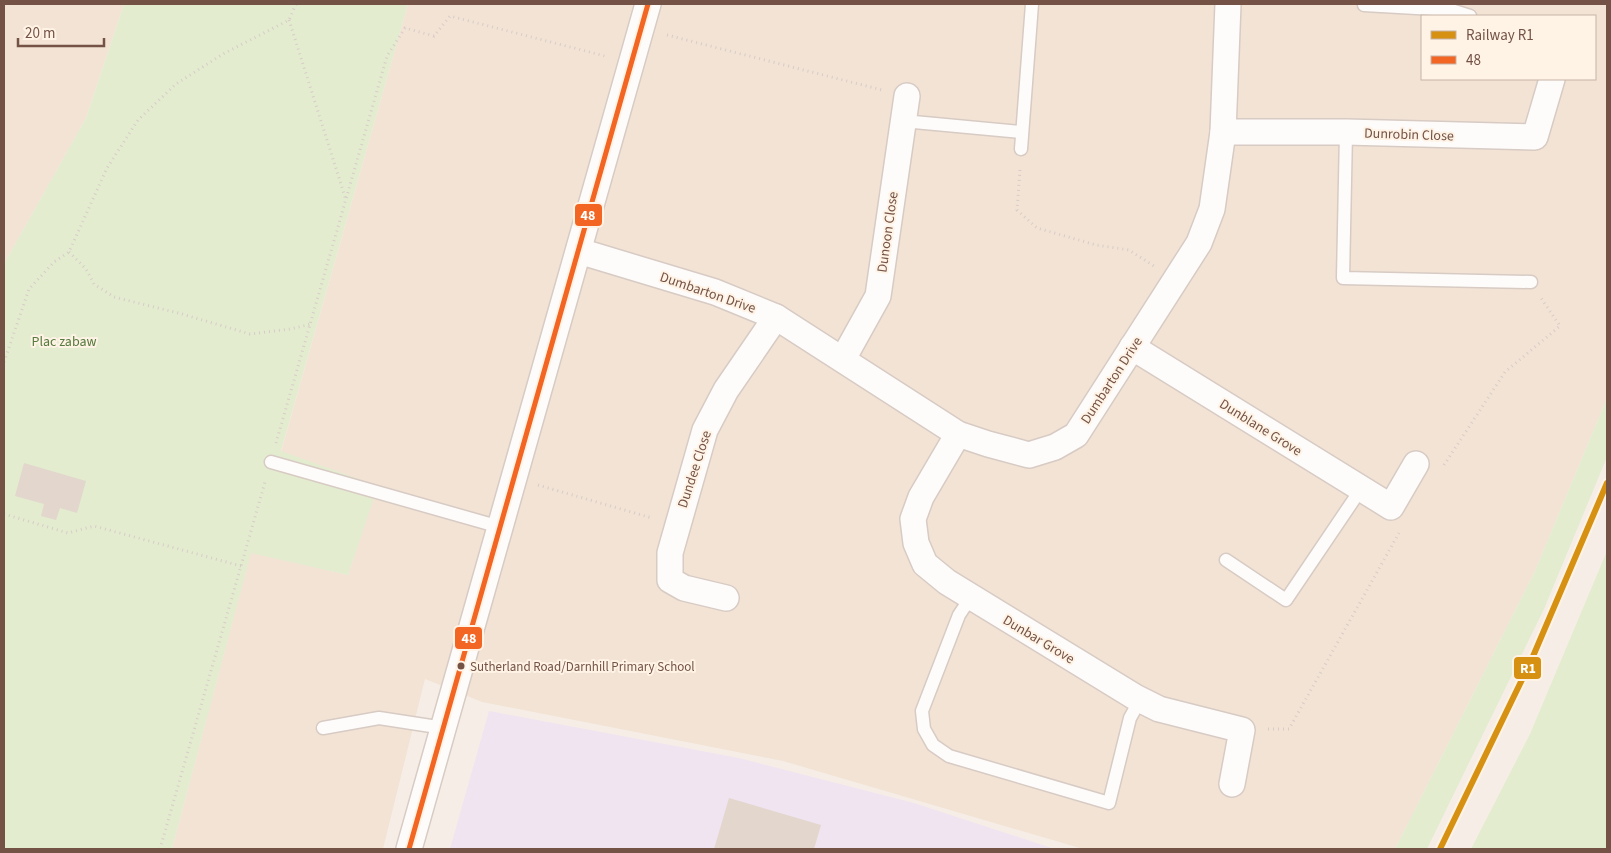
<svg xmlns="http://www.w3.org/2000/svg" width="1611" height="853" viewBox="0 0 1611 853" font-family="'Source Sans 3',sans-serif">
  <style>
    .residential { fill: #f2e3d5; fill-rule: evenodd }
    .education { fill: #f0e4f0 }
    .green { fill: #e3eccf }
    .building { fill: #e2d6cd }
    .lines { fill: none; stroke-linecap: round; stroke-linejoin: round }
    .service-casing { stroke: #d7cbc4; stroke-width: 15 }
    .minor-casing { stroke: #d7cbc4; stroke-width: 28 }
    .path { stroke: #d7ccc8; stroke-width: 3; stroke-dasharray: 1 4; stroke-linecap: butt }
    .service { stroke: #fefcfb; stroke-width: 12 }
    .minor { stroke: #fefcfb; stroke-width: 25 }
    .bus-1-casing { stroke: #fff3e6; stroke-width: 9 }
    .bus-1 { stroke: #f26522; stroke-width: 5 }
    .rail-1-casing { stroke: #fff3e6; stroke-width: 10 }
    .rail-1 { stroke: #d69112; stroke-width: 6 }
    .bus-dot { fill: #745346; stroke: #fff3e6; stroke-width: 2 }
    .labels { text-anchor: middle; stroke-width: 4; stroke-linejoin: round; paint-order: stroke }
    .bus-label { font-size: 13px; fill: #745346; stroke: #fff3e6; text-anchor: start }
    .street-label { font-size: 14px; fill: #745346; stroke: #fff3e6 }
    .park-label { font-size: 14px; fill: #547a3d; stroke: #fff3e6 }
    .line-badge { stroke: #fff3e6; stroke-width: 2 }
    .badge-label { font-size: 14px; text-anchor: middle; font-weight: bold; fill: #fff }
  </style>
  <rect width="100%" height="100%" fill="#f6eee6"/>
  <g class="residential">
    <polygon points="4,4 124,4 86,118 4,264"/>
    <path d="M 408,4 L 1607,4 L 1607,398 L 1535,571 L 1395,849 L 1083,849 L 783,761 L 482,702 L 425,679 L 383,849 L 172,849 L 251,552 L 348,575 L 377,486 L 281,452 ZM 1422,16 L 1595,16 L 1595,79 L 1422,79 Z"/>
  </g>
  <polygon class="education" points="489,711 739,758 914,803 1055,849 450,849"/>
  <g class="green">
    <polygon points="124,4 408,4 281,451 378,486 348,575 251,553 172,849 4,849 4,264 86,118"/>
    <polygon points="1607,398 1607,457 1544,609 1427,849 1395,849 1535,571"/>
    <polygon points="1607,551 1607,849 1471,849 1530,734"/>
  </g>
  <g class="building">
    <polygon points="24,463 86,481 77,513 60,508 56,520 41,516 44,504 15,496"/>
    <polygon points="729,798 821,825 814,849 714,849"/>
  </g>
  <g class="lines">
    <defs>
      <g id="service">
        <polyline points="1364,5 1451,10 1470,16"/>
        <polyline points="903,121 1021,132"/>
        <polyline points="1346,132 1343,278 1531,282"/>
        <polyline points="1021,149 1032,4"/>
        <polyline points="271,462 500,527"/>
        <polyline points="1226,560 1286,600 1361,489"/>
        <polyline points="971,597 959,615 922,711 924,729 933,745 949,756 1109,803 1130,718 1140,700"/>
        <polyline points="323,728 379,718 444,728"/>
      </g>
      <g id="minor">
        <polyline points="1223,132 1346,132 1535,137 1552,79"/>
        <polyline points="579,251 715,292 776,317 958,434 988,444 1029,455 1055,447 1076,435 1199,243 1212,209 1223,132 1228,4"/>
        <polyline points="1132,347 1391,507 1416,464"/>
        <polyline points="843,359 878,296 907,96"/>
        <polyline points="958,434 921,497 913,519 916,543 925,564 947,582 1135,697 1159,709 1242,730 1232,784"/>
        <polyline points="726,598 684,588 670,580 670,553 705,430 726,390 776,317"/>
        <polyline points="409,849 648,4"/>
      </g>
    </defs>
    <use href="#service" class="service-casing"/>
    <use href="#minor" class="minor-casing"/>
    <g class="path">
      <polyline points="289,20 346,200"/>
      <polyline points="667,35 882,90"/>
      <polyline points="1020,170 1017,210 1037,228 1096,245 1129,250 1154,266"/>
      <polyline points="69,252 86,269 94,284 114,297 182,314 250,334 291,329 311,324"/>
      <polyline points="4,362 29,289 54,262 69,252 107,168 138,120 176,84 223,54 289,20 296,4"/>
      <polyline points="276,443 387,56 405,28 434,36 450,16 605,56"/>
      <polyline points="1444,465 1505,372 1560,326 1541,298"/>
      <polyline points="538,485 652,518"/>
      <polyline points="4,514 68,533 94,526 241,566"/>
      <polyline points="1268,729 1289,729 1399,533"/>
      <polyline points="160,849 265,482"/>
    </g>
    <use href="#service" class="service"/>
    <use href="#minor" class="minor"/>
    <defs>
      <polyline id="bus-1" points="409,849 648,4"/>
    </defs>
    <use href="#bus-1" class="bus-1-casing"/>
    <use href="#bus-1" class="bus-1"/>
    <defs>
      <polyline id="rail-1" points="1440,849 1531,661 1607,483"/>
    </defs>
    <use href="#rail-1" class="rail-1-casing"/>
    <use href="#rail-1" class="rail-1"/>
  </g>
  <circle class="bus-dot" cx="461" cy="666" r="4.5"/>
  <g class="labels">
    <g class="bus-label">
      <text x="470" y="671">Sutherland Road/Darnhill Primary School</text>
    </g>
    <g class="street-label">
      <text transform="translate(1409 134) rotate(2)" y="5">Dunrobin Close</text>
      <text transform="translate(887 232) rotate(-82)" y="5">Dunoon Close</text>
      <text transform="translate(708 292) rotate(19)" y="5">Dumbarton Drive</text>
      <text transform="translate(1111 380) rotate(-57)" y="5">Dumbarton Drive</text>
      <text transform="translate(1261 427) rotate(32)" y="5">Dunblane Grove</text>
      <text transform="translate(694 469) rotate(-72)" y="5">Dundee Close</text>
      <text transform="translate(1039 639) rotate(31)" y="5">Dunbar Grove</text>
    </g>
    <g class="park-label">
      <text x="64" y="346">Plac zabaw</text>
    </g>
  </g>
  <g class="line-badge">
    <rect x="574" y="203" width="29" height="24" rx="5" fill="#f26522"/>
    <rect x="454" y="626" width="29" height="24" rx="5" fill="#f26522"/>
    <rect x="1513" y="656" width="29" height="24" rx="5" fill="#d69112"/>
  </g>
  <g class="badge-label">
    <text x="588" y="220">48</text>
    <text x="469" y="643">48</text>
    <text x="1528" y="673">R1</text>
  </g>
  <rect width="1611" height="853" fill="none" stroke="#745346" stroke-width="10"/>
  <rect x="1421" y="15" width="175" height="65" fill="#fff3e6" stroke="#c7b3a6"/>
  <rect x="1431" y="31" width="25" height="8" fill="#d69112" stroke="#c7b3a6"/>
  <text x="1466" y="40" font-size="15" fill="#745346">Railway R1</text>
  <rect x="1431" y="56" width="25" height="8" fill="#f26522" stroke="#c7b3a6"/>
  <text x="1466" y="65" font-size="15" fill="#745346">48</text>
  <path d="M18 38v8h86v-8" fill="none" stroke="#745346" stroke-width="2.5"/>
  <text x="25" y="38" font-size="15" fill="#745346" stroke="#fff3e6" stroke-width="4" paint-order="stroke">20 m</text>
</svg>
